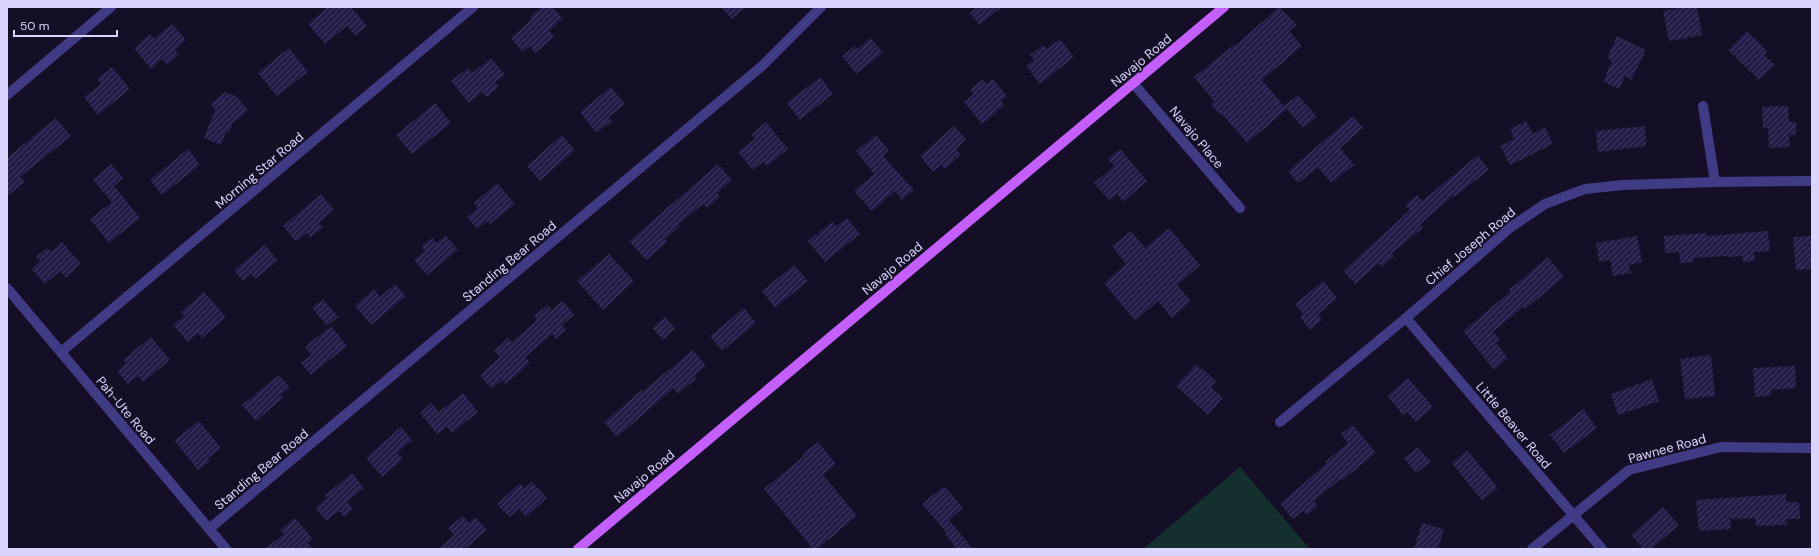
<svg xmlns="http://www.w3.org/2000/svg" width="1819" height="556" viewBox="0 0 1819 556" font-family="'DM Sans',sans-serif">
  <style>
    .garden { fill: #13302f }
    .building { fill: url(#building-hatch) }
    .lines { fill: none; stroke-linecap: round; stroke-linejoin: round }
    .minor { stroke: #3f3b84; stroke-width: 10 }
    .major { stroke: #c45efd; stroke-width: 10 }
    .labels { text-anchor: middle; stroke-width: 3; stroke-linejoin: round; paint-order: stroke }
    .street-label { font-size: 13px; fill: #dad5fe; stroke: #140f26 }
  </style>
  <defs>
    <pattern id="building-hatch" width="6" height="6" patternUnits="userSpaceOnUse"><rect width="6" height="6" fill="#251c47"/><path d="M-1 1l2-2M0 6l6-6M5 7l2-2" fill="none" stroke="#443c63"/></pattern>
  </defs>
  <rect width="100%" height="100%" fill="#140f26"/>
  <polygon class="garden" points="1240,467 1310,549 1143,549"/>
  <g class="building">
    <polygon points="328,7 351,7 367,26 355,36 347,26 325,44 308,24"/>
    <polygon points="542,7 553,7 563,19 549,30 554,37 535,53 530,46 523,52 511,38 532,19 530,17"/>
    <polygon points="721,7 747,7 732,19"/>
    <polygon points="977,7 1002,7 979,25 970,13"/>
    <polygon points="1279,7 1297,25 1289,31 1302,46 1262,80 1284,106 1298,95 1317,117 1303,128 1287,109 1247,143 1222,114 1220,115 1211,104 1214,101 1194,77 1235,44 1236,45"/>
    <polygon points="1685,7 1697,7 1702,35 1669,41 1663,11"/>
    <polygon points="172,24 186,40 175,50 179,55 167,64 162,59 151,69 134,48 150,34 154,39"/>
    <polygon points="1747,31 1767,51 1764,55 1775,65 1759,80 1728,50"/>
    <polygon points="1617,36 1646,50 1631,80 1625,76 1619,89 1603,81 1612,61 1607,58"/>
    <polygon points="871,38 883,53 856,74 842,56 855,46 857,49"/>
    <polygon points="1060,39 1074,57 1040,84 1026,66 1034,60 1030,55 1043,45 1047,49"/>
    <polygon points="289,48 308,72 277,96 258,73"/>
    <polygon points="491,58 505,75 495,82 499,87 487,97 482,92 469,103 451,81 468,68 472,73"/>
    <polygon points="112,67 130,89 98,115 84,97 101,84 97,79"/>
    <polygon points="820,77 833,94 800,120 787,103"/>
    <polygon points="983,79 986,84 993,79 1007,96 1001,101 1004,106 982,124 964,102 974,94 970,90"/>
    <polygon points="611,87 625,104 609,117 612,121 596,133 580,112"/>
    <polygon points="225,92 236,96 248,110 233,123 230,130 225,134 221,145 204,138 215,110 211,104"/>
    <polygon points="435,103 451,123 412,154 396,135"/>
    <polygon points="1788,106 1789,122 1796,122 1796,135 1789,135 1790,147 1769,148 1768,128 1763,128 1762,107"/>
    <polygon points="1353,116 1363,128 1340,148 1354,165 1331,183 1318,167 1298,183 1288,171"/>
    <polygon points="56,118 71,136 20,177 25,182 7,196 7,158"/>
    <polygon points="1526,121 1533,134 1545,127 1553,144 1510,165 1500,146 1514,139 1510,129"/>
    <polygon points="766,122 788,149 767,166 763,162 753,170 738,152 755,139 752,134"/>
    <polygon points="954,126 966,139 956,149 961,155 945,169 941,165 933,172 920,156"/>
    <polygon points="1645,126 1646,146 1598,152 1596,131"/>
    <polygon points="562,135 575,150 540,181 527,166"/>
    <polygon points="876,135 889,150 883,156 914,190 902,200 895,191 872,211 854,191 874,174 856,151"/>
    <polygon points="188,149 200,165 162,195 150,180"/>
    <polygon points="1120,149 1147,181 1123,202 1117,194 1109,200 1094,183 1114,166 1108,159"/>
    <polygon points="1478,155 1489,170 1454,197 1453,196 1420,224 1423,228 1392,253 1394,256 1382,267 1379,263 1355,284 1343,271 1410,210 1405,205 1417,195 1422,201"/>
    <polygon points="111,164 123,178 114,186 140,218 109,243 90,219 112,202 93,180"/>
    <polygon points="718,164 732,180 717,193 720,197 707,208 703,204 679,224 680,226 665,239 667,242 646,260 629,241"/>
    <polygon points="497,183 515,204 490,224 487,221 477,229 467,217 478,208 474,203"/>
    <polygon points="321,194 334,210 319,223 323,228 310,237 307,233 296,242 283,226"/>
    <polygon points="847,218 860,234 825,262 808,241 832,222 836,226"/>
    <polygon points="1169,228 1200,265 1177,285 1191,301 1172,318 1158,301 1135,321 1104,283 1126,264 1112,246 1131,231 1145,248"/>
    <polygon points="1768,231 1770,251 1754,252 1755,261 1743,262 1742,256 1727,257 1727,256 1693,258 1694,262 1680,263 1679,252 1665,253 1664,236 1707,233 1707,236"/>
    <polygon points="446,235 458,250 427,275 414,260 425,251 421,246 432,238 436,243"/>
    <polygon points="1637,236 1642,262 1629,265 1631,273 1613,276 1610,260 1599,262 1596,243"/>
    <polygon points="1812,236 1812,269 1796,270 1793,237"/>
    <polygon points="62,242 81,264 66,278 60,271 45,284 31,269 40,261 36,257 47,248 51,252"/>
    <polygon points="265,245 278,261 255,279 251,274 243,281 234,270"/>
    <polygon points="609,254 634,281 603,310 577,281"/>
    <polygon points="1548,257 1564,277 1525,309 1523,307 1493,332 1500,340 1496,343 1508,358 1494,370 1463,331 1510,292 1509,290"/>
    <polygon points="794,265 808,281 775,308 762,291"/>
    <polygon points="1323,281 1337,298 1318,314 1322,320 1310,330 1300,317 1303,314 1295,304"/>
    <polygon points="395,284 406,296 371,325 355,306 374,289 380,297"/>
    <polygon points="204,292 226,317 202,338 198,333 188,342 173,325 184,316 181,312"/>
    <polygon points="323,299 338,317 327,326 312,308"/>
    <polygon points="563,301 574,315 562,325 566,330 556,339 552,334 525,357 530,363 506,384 502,380 492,389 480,375 500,357 494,351 508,338 512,342 537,320 534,316 548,305 552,310"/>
    <polygon points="744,308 756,323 722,351 710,336"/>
    <polygon points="665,317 675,328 663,340 652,328"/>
    <polygon points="331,326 347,346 311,375 301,363 311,355 305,347"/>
    <polygon points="151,337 170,360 143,382 138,376 128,384 117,371 126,363 123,360"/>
    <polygon points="693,350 706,366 694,376 696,379 678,394 674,388 617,437 604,422 642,390 643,391"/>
    <polygon points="1711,355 1715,396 1685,399 1680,359"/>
    <polygon points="1196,364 1216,381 1211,387 1223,398 1208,415 1176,386"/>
    <polygon points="1795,366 1796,388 1771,390 1771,396 1755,397 1753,368"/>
    <polygon points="279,375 290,388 280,395 283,398 256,421 242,405"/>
    <polygon points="1408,378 1433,407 1416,422 1407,412 1403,415 1387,396"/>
    <polygon points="1652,379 1659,401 1618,415 1611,394"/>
    <polygon points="463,393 478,412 452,433 447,427 437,434 420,413 431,403 439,412"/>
    <polygon points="1583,409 1597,428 1564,453 1550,435"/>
    <polygon points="199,421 221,448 208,458 210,461 198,470 174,440"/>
    <polygon points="1353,425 1376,453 1341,481 1340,479 1314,501 1318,506 1307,515 1303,511 1293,519 1280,504 1327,463 1325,462 1348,443 1341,434"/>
    <polygon points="401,427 412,440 397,453 403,459 382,477 366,458"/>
    <polygon points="818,442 836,464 823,475 857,516 817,549 813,549 764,489 804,456 802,454"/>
    <polygon points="1418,447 1431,462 1416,473 1404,458"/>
    <polygon points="1467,450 1498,488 1482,501 1452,463"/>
    <polygon points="352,473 364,488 347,502 353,509 344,517 339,511 326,521 315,508 327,498 325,495"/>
    <polygon points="532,482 547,498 526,517 519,509 509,517 497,504 520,483 525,488"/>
    <polygon points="944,486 963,508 949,520 973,549 957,549 944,533 946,532 922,504"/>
    <polygon points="1786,494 1786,502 1799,502 1800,519 1786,519 1787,525 1756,526 1755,518 1730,519 1731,529 1699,531 1696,500"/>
    <polygon points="1663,507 1679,525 1651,549 1643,549 1631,535"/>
    <polygon points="463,516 469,523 475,517 487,530 465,549 438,549 454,535 448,528"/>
    <polygon points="295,518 313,539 308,543 312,549 265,549 284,534 280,530"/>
    <polygon points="1422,523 1444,529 1438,549 1414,549"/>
  </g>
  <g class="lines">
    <g class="minor">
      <polyline points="1133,83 1240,208"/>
      <polyline points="7,95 111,7"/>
      <polyline points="1703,106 1715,182"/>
      <polyline points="7,288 226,549"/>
      <polyline points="1406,318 1602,549"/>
      <polyline points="61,352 473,7"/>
      <polyline points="1280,422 1406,318 1511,227 1545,204 1585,189 1623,185 1715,182 1812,181"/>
      <polyline points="209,529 762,66 821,7"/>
      <polyline points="1532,549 1629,470 1721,447 1812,448"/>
    </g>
    <polyline class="major" points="578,549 1224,7"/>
  </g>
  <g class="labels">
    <g class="street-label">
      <text transform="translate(1141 60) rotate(-40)" y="5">Navajo Road</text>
      <text transform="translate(1197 137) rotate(50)" y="5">Navajo Place</text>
      <text transform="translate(259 170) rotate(-40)" y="5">Morning Star Road</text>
      <text transform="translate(1470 246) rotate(-40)" y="5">Chief Joseph Road</text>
      <text transform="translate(509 261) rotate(-40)" y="5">Standing Bear Road</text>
      <text transform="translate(892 268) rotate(-40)" y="5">Navajo Road</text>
      <text transform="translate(126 410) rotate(50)" y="5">Pah-Ute Road</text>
      <text transform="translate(1514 425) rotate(50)" y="5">Little Beaver Road</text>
      <text transform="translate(1667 448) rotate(-15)" y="5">Pawnee Road</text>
      <text transform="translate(261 469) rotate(-40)" y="5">Standing Bear Road</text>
      <text transform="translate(644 476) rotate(-40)" y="5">Navajo Road</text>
    </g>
  </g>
  <rect width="1819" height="556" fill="none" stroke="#dad5fe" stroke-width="16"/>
  <path d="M14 30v6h103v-6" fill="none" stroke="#dad5fe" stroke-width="2"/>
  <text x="20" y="30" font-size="12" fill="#dad5fe" stroke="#140f26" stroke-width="3" paint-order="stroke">50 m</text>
</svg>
